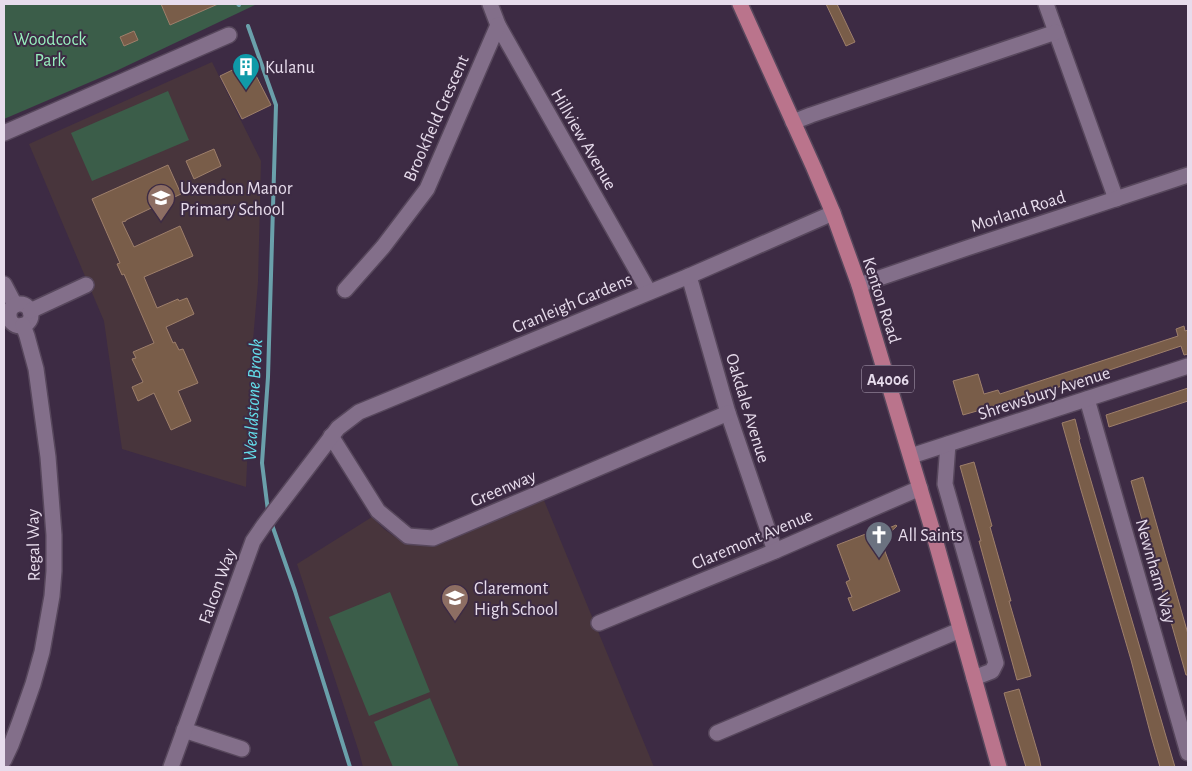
<svg xmlns="http://www.w3.org/2000/svg" width="1192" height="771" viewBox="0 0 1192 771" font-family="'Alegreya Sans',sans-serif">
  <style>
    .education { fill: #48353c }
    .green { fill: #3b5d49 }
    .lines { fill: none; stroke-linecap: round; stroke-linejoin: round }
    .stream { stroke: #6aa0ab; stroke-width: 4 }
    .building { fill: #795d49; stroke: #9e7f6b }
    .minor-casing { stroke: #57475c; stroke-width: 18 }
    .major-casing { stroke: #57475c; stroke-width: 18 }
    .minor { stroke: #836f8a; stroke-width: 15 }
    .major { stroke: #ba748c; stroke-width: 15 }
    .labels { text-anchor: middle; stroke-width: 4; stroke-linejoin: round; paint-order: stroke }
    .shield { fill: #3d2b44; stroke: #b4a7ba; stroke-width: 1 }
    .shield-label { font-size: 16px; font-weight: bold; fill: #e7dcec }
    .park-label { font-size: 18px; fill: #97eebd; stroke: #3d2b44 }
    .poi-label { font-size: 18px; fill: #e7dcec; stroke: #3d2b44; text-anchor: start }
    .street-label { font-size: 18px; fill: #e7dcec; stroke: #3d2b44 }
    .water-label { font-size: 19px; font-style: italic; fill: #63dcea; stroke: #3d2b44 }
  </style>
  <rect width="100%" height="100%" fill="#3d2b44"/>
  <g class="education">
    <polygon points="212,62 261,161 258,282 252,352 246,487 122,449 104,321 29,144"/>
    <polygon points="543,498 654,767 363,767 359,752 297,564 372,517 384,529 395,537 406,542"/>
  </g>
  <g class="green">
    <polygon points="4,4 257,4 116,71 4,119"/>
    <polygon points="168,91 189,140 92,181 71,133"/>
    <polygon points="390,592 430,692 369,716 329,617"/>
    <polygon points="430,698 459,767 393,767 374,722"/>
  </g>
  <g class="lines">
    <g class="stream">
      <polyline points="238,4 239,5"/>
      <polyline points="248,26 276,105 268,377 262,463 268,511"/>
      <polyline points="271,522 295,591 350,767"/>
    </g>
  </g>
  <g class="building">
    <polygon points="161,4 218,4 170,25"/>
    <polygon points="826,4 837,4 855,42 846,46"/>
    <polygon points="134,31 138,40 124,46 120,37"/>
    <polygon points="249,62 271,105 242,119 220,76"/>
    <polygon points="214,149 221,166 194,179 186,161"/>
    <polygon points="168,165 181,194 126,220 126,221 122,222 134,247 180,226 193,256 144,277 157,308 178,299 179,301 187,298 194,314 166,327 173,343 175,342 179,350 183,349 198,383 178,391 191,421 171,430 154,393 138,401 132,387 143,382 132,359 136,358 133,352 154,343 124,274 122,275 117,264 120,263 92,199"/>
    <polygon points="1184,326 1185,331 1188,330 1188,354 1184,355 1181,346 999,407 998,405 963,415 953,381 978,374 984,394 998,390 1000,394 1178,336 1176,329"/>
    <polygon points="1188,388 1188,401 1109,427 1106,415"/>
    <polygon points="1075,419 1080,439 1079,440 1175,767 1160,767 1151,736 1131,660 1081,490 1062,423"/>
    <polygon points="974,462 992,526 990,527 1011,601 1009,601 1031,676 1017,680 979,541 981,541 960,466"/>
    <polygon points="1143,477 1188,634 1188,675 1186,675 1131,481"/>
    <polygon points="896,525 897,526 881,541 900,591 853,611 848,598 852,597 846,582 850,580 837,545 876,530 877,533"/>
    <polygon points="1019,689 1039,757 1041,767 1026,767 1018,741 1004,693"/>
  </g>
  <g class="lines">
    <defs>
      <g id="minor">
        <polyline points="490,4 498,25 649,292"/>
        <polyline points="1046,4 1116,199"/>
        <polyline points="793,122 811,115 1056,32"/>
        <polyline points="4,133 229,35"/>
        <polyline points="689,276 728,413 775,551"/>
        <polyline points="4,284 15,305"/>
        <polyline points="859,285 967,248 1188,175"/>
        <polyline points="345,290 383,247 427,189 498,25"/>
        <circle cx="20" cy="315" r="11"/>
        <polyline points="30,311 86,285"/>
        <polyline points="1087,399 1188,753"/>
        <polyline points="331,436 378,511 408,536 433,538 728,413"/>
        <polyline points="948,444 945,484 996,663 992,671 974,678"/>
        <polyline points="911,456 1188,366"/>
        <polyline points="599,623 775,551 920,488"/>
        <polyline points="184,730 242,749"/>
        <polyline points="717,733 960,630"/>
        <polyline points="4,760 11,745 20,721 33,684 42,652 52,596 54,571 54,535 48,457 36,369 27,336 23,325"/>
        <polyline points="171,767 253,541 264,525 338,428 359,412 689,276 833,213"/>
      </g>
      <polyline id="major" points="740,4 814,168 833,213 859,285 933,532 999,767"/>
    </defs>
    <use href="#minor" class="minor-casing"/>
    <use href="#major" class="major-casing"/>
    <use href="#minor" class="minor"/>
    <use href="#major" class="major"/>
  </g>
  <defs>
    <symbol id="building-pin" viewBox="-11 -11 22 30"><path d="M0 17L-7.5 6A9.5 9.5 0 1 1 7.5 6Z" fill="#0f9aa8" stroke="#3d2b44"/><path d="M-4-6H4V6H1V3H-1V6H-4ZM-2.5-4.3h1.7v1.8h-1.7ZM.8-4.3h1.7v1.8H.8ZM-2.5-1h1.7V.8h-1.7ZM.8-1h1.7V.8H.8Z" fill="#fff"/></symbol>
    <symbol id="school-pin" viewBox="-11 -11 22 30"><path d="M0 17L-7.5 6A9.5 9.5 0 1 1 7.5 6Z" fill="#8d6e63" stroke="#3d2b44"/><path d="M0-5L7-2L0 1L-7-2ZM-4 1L0 2.5L4 1V4Q0 6-4 4Z" fill="#fff"/></symbol>
    <symbol id="church-pin" viewBox="-11 -11 22 30"><path d="M0 17L-7.5 6A9.5 9.5 0 1 1 7.5 6Z" fill="#6b7280" stroke="#3d2b44"/><path d="M-1.2-6h2.4v3.5h3.3v2.4h-3.3V6h-2.4V-.1h-3.3v-2.4h3.3Z" fill="#fff"/></symbol>
  </defs>
  <g fill-rule="evenodd">
    <use href="#building-pin" x="230" y="51" width="32" height="43"/>
    <use href="#school-pin" x="145" y="182" width="32" height="43"/>
    <use href="#church-pin" x="863" y="519" width="32" height="43"/>
    <use href="#school-pin" x="439" y="582" width="32" height="43"/>
  </g>
  <g class="labels">
    <rect class="shield" x="862" y="365.5" width="52" height="27" rx="4"/>
    <g class="shield-label">
      <text x="888" y="385">A4006</text>
    </g>
    <g class="park-label">
      <text x="50" y="45">Woodcock<tspan x="50" dy="21">Park</tspan></text>
    </g>
    <g class="poi-label">
      <text x="265" y="73">Kulanu</text>
      <text x="180" y="194">Uxendon Manor<tspan x="180" dy="21">Primary School</tspan></text>
      <text x="898" y="541">All Saints</text>
      <text x="474" y="594">Claremont<tspan x="474" dy="21">High School</tspan></text>
    </g>
    <g class="street-label">
      <text transform="translate(436 118) rotate(-66)" y="6">Brookfield Crescent</text>
      <text transform="translate(584 139) rotate(60)" y="6">Hillview Avenue</text>
      <text transform="translate(1018 211) rotate(-18)" y="6">Morland Road</text>
      <text transform="translate(882 300) rotate(72)" y="6">Kenton Road</text>
      <text transform="translate(572 303) rotate(-23)" y="6">Cranleigh Gardens</text>
      <text transform="translate(1044 393) rotate(-18)" y="6">Shrewsbury Avenue</text>
      <text transform="translate(748 408) rotate(73)" y="6">Oakdale Avenue</text>
      <text transform="translate(503 488) rotate(-23)" y="6">Greenway</text>
      <text transform="translate(752 539) rotate(-23)" y="6">Claremont Avenue</text>
      <text transform="translate(33 545) rotate(-91)" y="6">Regal Way</text>
      <text transform="translate(1156 571) rotate(74)" y="6">Newnham Way</text>
      <text transform="translate(217 586) rotate(-70)" y="6">Falcon Way</text>
    </g>
    <g class="water-label">
      <text transform="translate(252 400) rotate(-87)" y="7">Wealdstone Brook</text>
    </g>
  </g>
  <rect width="1192" height="771" fill="none" stroke="#e7dcec" stroke-width="10"/>
</svg>
